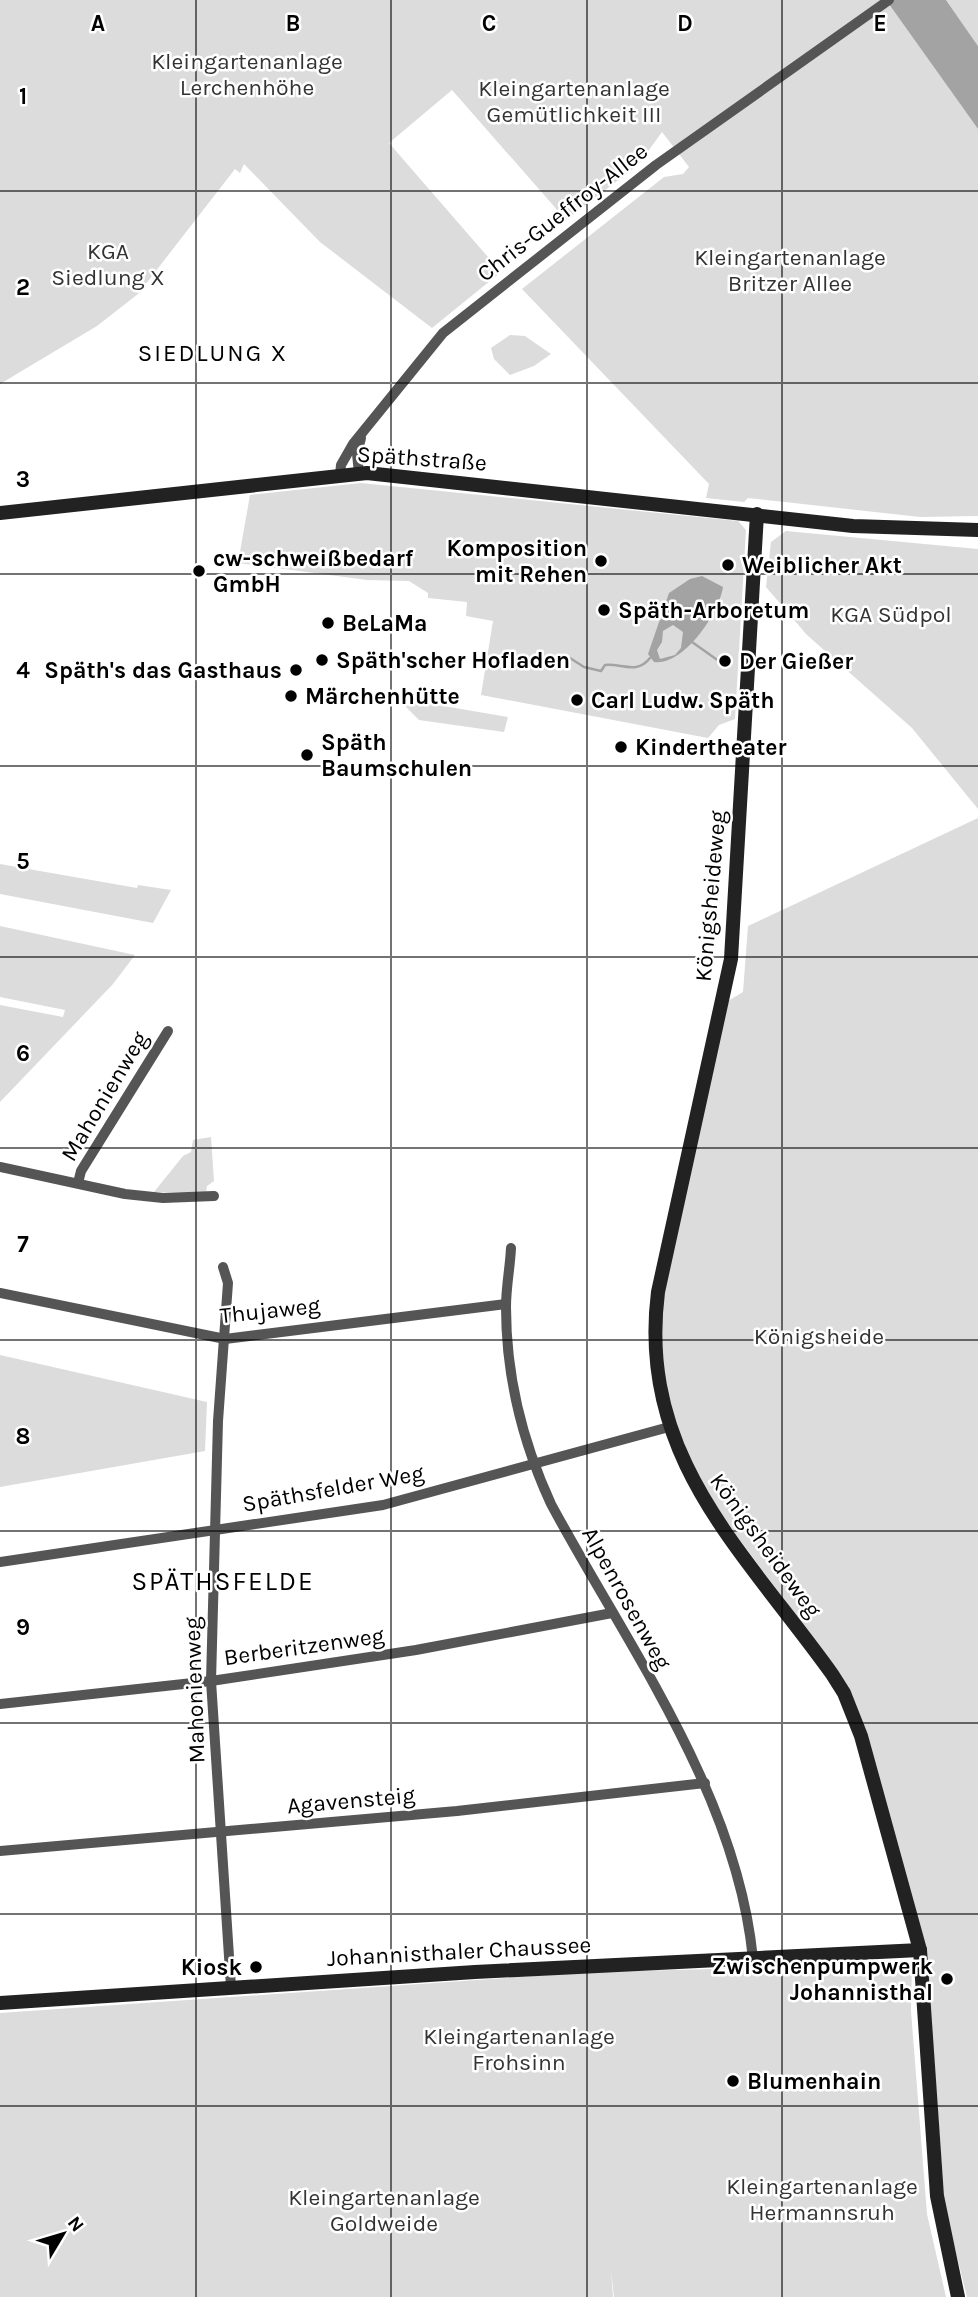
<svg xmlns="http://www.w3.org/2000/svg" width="978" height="2297" viewBox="0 0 978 2297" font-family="Karla,sans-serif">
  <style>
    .green { fill: #dcdcdc }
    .water { fill: #a3a3a3; fill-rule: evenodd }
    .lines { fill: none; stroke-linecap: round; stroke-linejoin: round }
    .stream { stroke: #a3a3a3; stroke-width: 2.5 }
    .street { stroke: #555; stroke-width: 10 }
    .secondary { stroke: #222; stroke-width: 14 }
    .grid { fill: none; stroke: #000; stroke-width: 2; stroke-opacity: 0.55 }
    .poi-dot { fill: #000; stroke: #fff; stroke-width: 2.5 }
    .labels { text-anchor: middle; stroke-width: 5; stroke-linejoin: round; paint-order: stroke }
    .park-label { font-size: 23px; fill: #333; stroke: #fff }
    .street-label { font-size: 23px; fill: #000; stroke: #fff }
    .poi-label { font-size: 23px; font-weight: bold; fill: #000; stroke: #fff; text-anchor: start }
    .neighbourhood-label { font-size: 24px; letter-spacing: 2px; fill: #000; stroke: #fff }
    .quarter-label { font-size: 26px; letter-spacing: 2px; fill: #000; stroke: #fff }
    .grid-label { font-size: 23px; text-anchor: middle; font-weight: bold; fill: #000; stroke: #fff; stroke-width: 5; stroke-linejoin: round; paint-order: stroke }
  </style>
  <rect width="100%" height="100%" fill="#fff"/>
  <g class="green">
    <polygon points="0,0 886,0 978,129 978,516 920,517 748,498 744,502 706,498 709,484 522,289 664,177 683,174 689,167 662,132 638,165 566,220 452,90 389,143 501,272 432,328 320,242 244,164 240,173 235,169 138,294 97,326 0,384"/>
    <polygon points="946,0 978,0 978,46"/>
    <polygon points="510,335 525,336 551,354 534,366 510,375 494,359 491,348"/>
    <polygon points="361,483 738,521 746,530 735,719 719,725 708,738 481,695 493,621 466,616 467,602 428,598 428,593 409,581 367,580 238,563 250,495"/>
    <polygon points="786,531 978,549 978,809 912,728 807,635 766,587 771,542"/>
    <polygon points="408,700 508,717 504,732 419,720 406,707"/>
    <polygon points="978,818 978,2297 967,2297 945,2209 926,1950 832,1664 705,1493 689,1464 663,1385 661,1309 728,1001 743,992 748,926"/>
    <polygon points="0,864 137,888 138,885 171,890 153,923 0,894"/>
    <polygon points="0,926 135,955 113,984 0,1102 0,1005 63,1017 65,1010 0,997"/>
    <polygon points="211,1137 214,1181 207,1186 206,1193 154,1192 183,1156 191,1152 193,1140"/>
    <polygon points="0,1355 207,1402 205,1451 0,1487"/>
    <polygon points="912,1964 911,2011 927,2214 946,2297 614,2297 611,2270 613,2297 0,2297 0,2013 592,1972"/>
  </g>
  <g class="water">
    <polygon points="886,0 946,0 978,46 978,129"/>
    <path d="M 702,576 L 723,587 C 719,613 684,666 654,662 L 648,654 L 669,593 L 690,579 ZM 673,625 L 683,632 L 681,648 L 675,655 L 660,659 L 657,650 L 662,642 L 663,631 Z"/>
  </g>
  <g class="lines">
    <g class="stream">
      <polyline points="692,642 723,664"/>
      <path d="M 562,660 L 570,658 L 584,667 L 601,671 L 605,665 C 621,663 637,675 650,658"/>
    </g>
    <g class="street">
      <polyline points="359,473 357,454 361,438"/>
      <polyline points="340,475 341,465 353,444 443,333 656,165 889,0"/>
      <polyline points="0,1167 125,1194 163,1198 214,1196"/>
      <polyline points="78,1183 81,1171 168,1031"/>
      <path d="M 511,1248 C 510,1268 506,1287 506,1307 C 506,1377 522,1441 551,1504 C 628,1647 737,1794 753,1959"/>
      <polyline points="223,1267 228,1283 218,1421 211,1681 231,1987"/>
      <polyline points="0,1293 225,1339 506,1304"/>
      <polyline points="0,1562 383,1505 669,1427"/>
      <polyline points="0,1704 211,1681 416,1650 612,1613"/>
      <polyline points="0,1851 457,1811 705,1783"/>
    </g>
    <g class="secondary">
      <polyline points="0,513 367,473 853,526 978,530"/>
      <path d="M 757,514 L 731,959 L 658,1292 C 637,1457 744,1551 832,1674 L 844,1693 L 861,1736 L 920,1950 L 937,2196 L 958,2297"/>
      <polyline points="0,2003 475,1972 920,1950"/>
    </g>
  </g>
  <path class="grid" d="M 196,0 L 196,2297M 391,0 L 391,2297M 587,0 L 587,2297M 782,0 L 782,2297M 0,191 L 978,191M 0,383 L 978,383M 0,574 L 978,574M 0,766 L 978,766M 0,957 L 978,957M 0,1148 L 978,1148M 0,1340 L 978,1340M 0,1531 L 978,1531M 0,1723 L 978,1723M 0,1914 L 978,1914M 0,2106 L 978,2106"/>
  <g class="poi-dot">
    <circle cx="601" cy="561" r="7"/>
    <circle cx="728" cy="565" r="7"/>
    <circle cx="199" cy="571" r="7"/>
    <circle cx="604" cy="610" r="7"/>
    <circle cx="328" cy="623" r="7"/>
    <circle cx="322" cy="660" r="7"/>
    <circle cx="725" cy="661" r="7"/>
    <circle cx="296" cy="670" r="7"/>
    <circle cx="291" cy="696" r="7"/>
    <circle cx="577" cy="700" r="7"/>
    <circle cx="621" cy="747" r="7"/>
    <circle cx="307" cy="755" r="7"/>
    <circle cx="256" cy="1967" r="7"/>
    <circle cx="947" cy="1979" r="7"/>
    <circle cx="733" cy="2081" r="7"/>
  </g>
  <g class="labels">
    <g class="park-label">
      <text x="247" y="69">Kleingartenanlage<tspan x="247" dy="26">Lerchenhöhe</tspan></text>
      <text x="574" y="96">Kleingartenanlage<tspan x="574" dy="26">Gemütlichkeit III</tspan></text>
      <text x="108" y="259">KGA<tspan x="108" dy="26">Siedlung X</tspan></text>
      <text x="790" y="265">Kleingartenanlage<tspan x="790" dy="26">Britzer Allee</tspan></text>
      <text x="891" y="622">KGA Südpol</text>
      <text x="819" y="1344">Königsheide</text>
      <text x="519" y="2044">Kleingartenanlage<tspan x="519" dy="26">Frohsinn</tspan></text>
      <text x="822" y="2194">Kleingartenanlage<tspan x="822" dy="26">Hermannsruh</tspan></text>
      <text x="384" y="2205">Kleingartenanlage<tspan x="384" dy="26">Goldweide</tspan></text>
    </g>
    <g class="street-label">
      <text transform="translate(562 212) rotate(-38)" y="8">Chris-Gueffroy-Allee</text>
      <text transform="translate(422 458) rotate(4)" y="8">Späthstraße</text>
      <text transform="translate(710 896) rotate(-85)" y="8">Königsheideweg</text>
      <text transform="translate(104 1096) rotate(-59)" y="8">Mahonienweg</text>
      <text transform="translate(270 1310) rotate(-6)" y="8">Thujaweg</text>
      <text transform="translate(333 1488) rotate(-10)" y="8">Späthsfelder Weg</text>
      <text transform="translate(766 1545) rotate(54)" y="8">Königsheideweg</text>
      <text transform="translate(627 1598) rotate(61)" y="8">Alpenrosenweg</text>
      <text transform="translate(304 1646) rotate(-8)" y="8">Berberitzenweg</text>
      <text transform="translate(194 1690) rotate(-92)" y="8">Mahonienweg</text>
      <text transform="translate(351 1800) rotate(-5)" y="8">Agavensteig</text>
      <text transform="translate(459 1951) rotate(-3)" y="8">Johannisthaler Chaussee</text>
    </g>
    <g class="poi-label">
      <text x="587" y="556" text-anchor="end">Komposition<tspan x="587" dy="26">mit Rehen</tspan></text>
      <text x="213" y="566">cw-schweißbedarf<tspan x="213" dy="26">GmbH</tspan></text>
      <text x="742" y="573">Weiblicher Akt</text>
      <text x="618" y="618">Späth-Arboretum</text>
      <text x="342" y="631">BeLaMa</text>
      <text x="336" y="668">Späth'scher Hofladen</text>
      <text x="739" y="669">Der Gießer</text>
      <text x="282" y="678" text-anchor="end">Späth's das Gasthaus</text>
      <text x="305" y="704">Märchenhütte</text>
      <text x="591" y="708">Carl Ludw. Späth</text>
      <text x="321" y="750">Späth<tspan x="321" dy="26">Baumschulen</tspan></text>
      <text x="635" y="755">Kindertheater</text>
      <text x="933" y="1974" text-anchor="end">Zwischenpumpwerk<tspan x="933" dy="26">Johannisthal</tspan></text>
      <text x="242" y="1975" text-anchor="end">Kiosk</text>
      <text x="747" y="2089">Blumenhain</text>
    </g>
    <g class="neighbourhood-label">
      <text x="213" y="361">SIEDLUNG X</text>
    </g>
    <g class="quarter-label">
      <text x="223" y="1590">SPÄTHSFELDE</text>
    </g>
  </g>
  <g class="grid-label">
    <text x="98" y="31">A</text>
    <text x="293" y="31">B</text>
    <text x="489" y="31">C</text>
    <text x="685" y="31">D</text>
    <text x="880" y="31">E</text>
    <text x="23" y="104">1</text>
    <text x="23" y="295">2</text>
    <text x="23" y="487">3</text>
    <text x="23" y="678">4</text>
    <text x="23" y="869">5</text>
    <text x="23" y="1061">6</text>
    <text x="23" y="1252">7</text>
    <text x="23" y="1444">8</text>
    <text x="23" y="1635">9</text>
  </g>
  <g transform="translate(63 2234) rotate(52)" stroke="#ffffff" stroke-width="5" paint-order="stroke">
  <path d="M0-5L12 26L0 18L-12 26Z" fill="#000000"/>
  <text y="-10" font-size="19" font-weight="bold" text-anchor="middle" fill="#000000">N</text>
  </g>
</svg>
